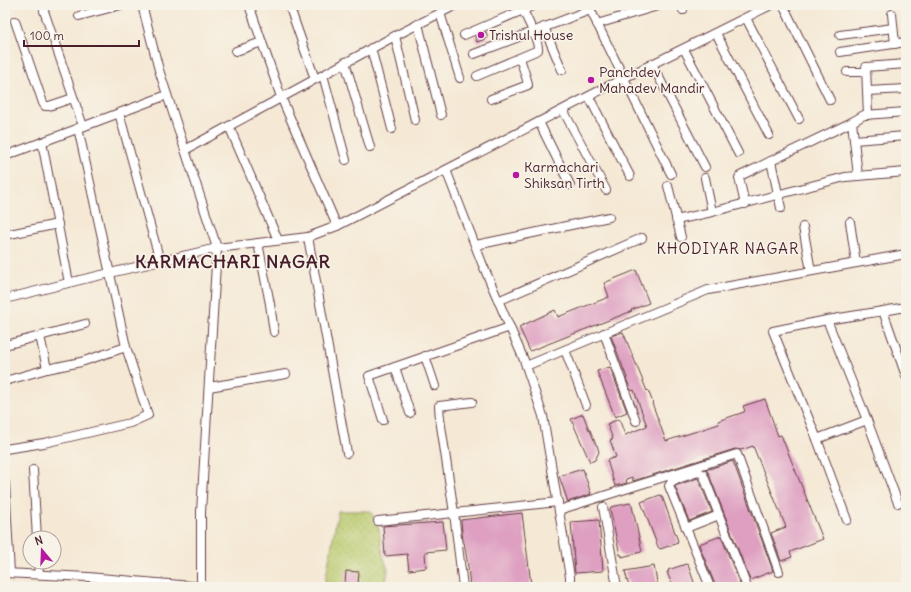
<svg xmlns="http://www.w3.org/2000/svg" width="911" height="592" viewBox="0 0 911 592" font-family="Delius,sans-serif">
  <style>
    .park { fill: url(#park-dots); stroke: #82744c }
    .building { fill: #de9fc1 }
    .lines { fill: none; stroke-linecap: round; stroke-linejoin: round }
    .minor-casing { stroke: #643d44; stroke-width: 10 }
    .minor { stroke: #fff; stroke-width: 8 }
    .poi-dot { fill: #b5179e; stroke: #f7f3e8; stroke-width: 1.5 }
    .labels { text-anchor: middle; stroke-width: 3.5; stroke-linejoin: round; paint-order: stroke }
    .poi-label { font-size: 14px; fill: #4a1f2b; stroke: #f7f3e8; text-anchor: start }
    .neighbourhood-label { font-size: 15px; letter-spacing: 1px; fill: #4a1f2b; stroke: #f7f3e8 }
    .district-label { font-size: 18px; font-weight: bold; letter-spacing: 1px; fill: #4a1f2b; stroke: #f7f3e8 }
  </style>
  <defs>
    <pattern id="park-dots" width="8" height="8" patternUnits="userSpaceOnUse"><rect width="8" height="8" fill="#b9ca6d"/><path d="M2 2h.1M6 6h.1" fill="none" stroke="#a1ad5f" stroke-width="1.8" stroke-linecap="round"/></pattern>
  </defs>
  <rect width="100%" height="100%" fill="#f7f3e8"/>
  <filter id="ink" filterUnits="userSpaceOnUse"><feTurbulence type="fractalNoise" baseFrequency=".025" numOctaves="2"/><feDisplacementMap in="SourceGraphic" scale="8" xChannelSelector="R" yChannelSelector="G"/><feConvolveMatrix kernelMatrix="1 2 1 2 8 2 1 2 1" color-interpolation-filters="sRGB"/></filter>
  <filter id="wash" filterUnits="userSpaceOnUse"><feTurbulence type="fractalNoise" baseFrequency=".012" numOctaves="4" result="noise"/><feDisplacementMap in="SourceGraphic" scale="16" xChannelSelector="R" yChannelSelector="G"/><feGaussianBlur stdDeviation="0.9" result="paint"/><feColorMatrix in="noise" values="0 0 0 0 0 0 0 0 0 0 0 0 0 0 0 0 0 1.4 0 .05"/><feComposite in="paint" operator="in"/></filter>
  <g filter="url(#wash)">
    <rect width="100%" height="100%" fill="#f5e9d5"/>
    <polygon class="park" points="338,511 371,511 379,529 383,555 388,570 385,587 324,587"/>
    <g id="blocks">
      <g class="building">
        <polygon points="486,32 488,38 477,42 475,36"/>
        <polygon points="636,270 649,303 631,310 632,311 530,351 519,327 555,310 558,317 609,297 604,283"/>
        <polygon points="623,332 647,391 648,390 653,403 652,403 666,441 719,424 718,421 744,412 745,411 743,406 765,399 778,436 781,435 823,539 790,552 792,557 781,561 771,533 786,527 753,446 741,450 735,449 633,481 632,477 626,479 627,483 615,486 607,460 616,457 610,440 613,439 607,424 619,419 625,435 647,426 634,390 631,391 626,378 627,378 611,336"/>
        <polygon points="610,367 627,412 615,417 597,371"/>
        <polygon points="583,414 589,430 590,430 596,445 597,445 599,452 595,460 590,462 571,419"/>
        <polygon points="733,461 773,571 750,580 708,472 706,470"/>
        <polygon points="583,469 591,494 568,502 559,476"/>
        <polygon points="698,478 712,512 689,521 675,486"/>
        <polygon points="660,495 662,496 678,541 677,541 678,543 660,549 658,547 641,502"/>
        <polygon points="630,503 632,506 642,551 641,552 622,557 622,555 620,555 610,509 611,507"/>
        <polygon points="522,513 531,584 511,587 470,587 468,566 464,542 463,542 461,520"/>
        <polygon points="599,520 603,571 575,573 571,522"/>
        <polygon points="443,522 446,550 425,552 426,568 409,570 407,554 385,556 383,526"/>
        <polygon points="721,536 741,587 716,587 701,550 699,544"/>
        <polygon points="686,564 688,565 695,585 691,587 673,587 667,572 669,572 668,570"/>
        <polygon points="654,566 658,587 629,587 625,571"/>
        <polygon points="346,571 359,572 358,584 345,583"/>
      </g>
    </g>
  </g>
  <g filter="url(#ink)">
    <use href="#blocks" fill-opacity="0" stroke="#643d44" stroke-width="1"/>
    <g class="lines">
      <defs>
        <g id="minor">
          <polyline points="142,5 159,70 217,248 201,512 201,587"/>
          <polyline points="249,5 281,97 337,226"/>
          <polyline points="289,5 315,79"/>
          <polyline points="588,5 671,174"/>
          <polyline points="682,5 683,10"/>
          <polyline points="783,5 830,100"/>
          <polyline points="44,11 83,126"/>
          <polyline points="440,13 460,78"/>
          <polyline points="892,14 895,44"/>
          <polyline points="79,16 121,5"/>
          <polyline points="746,18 799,119"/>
          <polyline points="15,21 43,103 45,106 49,106 73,98"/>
          <polyline points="418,24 441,115"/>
          <polyline points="597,24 661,5"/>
          <polyline points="544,27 562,70"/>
          <polyline points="716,33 769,135"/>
          <polyline points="464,35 535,5"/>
          <polyline points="840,35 893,28"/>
          <polyline points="395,36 415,120"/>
          <polyline points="371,48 392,129"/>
          <polyline points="684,49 738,153"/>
          <polyline points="236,51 262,42"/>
          <polyline points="840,52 906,42"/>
          <polyline points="474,54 590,10"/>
          <polyline points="345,62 370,147"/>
          <polyline points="652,64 705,167"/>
          <polyline points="847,72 866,72"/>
          <polyline points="323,75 346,160"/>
          <path d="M 477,76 L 538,50 C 539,41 525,14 520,5"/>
          <polyline points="867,91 906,89"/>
          <polyline points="589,97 630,176"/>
          <polyline points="491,99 528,85 527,80 520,58"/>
          <polyline points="563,110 606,190"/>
          <polyline points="119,113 160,261"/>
          <polyline points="868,115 866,67 906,64"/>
          <polyline points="539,122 570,185"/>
          <polyline points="852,122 864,115 906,112"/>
          <polyline points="229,126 278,240"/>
          <polyline points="854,140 906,136"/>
          <polyline points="42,142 69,283"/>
          <polyline points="185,150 391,38 456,5"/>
          <polyline points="5,156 167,95"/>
          <polyline points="771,161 781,208"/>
          <polyline points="446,170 482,263 524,360 543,416 570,577 570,587"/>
          <polyline points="705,178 712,212"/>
          <polyline points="668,186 681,237"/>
          <polyline points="745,204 739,178 740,176 852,122 858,176"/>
          <polyline points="676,220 712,212 845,177 906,172"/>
          <polyline points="850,222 856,263"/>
          <polyline points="803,227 811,271"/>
          <polyline points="5,235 58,224"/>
          <polyline points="308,237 347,453"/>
          <polyline points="258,243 270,304 274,332"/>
          <polyline points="476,245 609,217"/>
          <polyline points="5,299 80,280 217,248 308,237 337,226 624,78 771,5"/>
          <polyline points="498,301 642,238"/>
          <polyline points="906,307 883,311 906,376"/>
          <polyline points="827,320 867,420 817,439 773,331 827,320 883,311"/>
          <polyline points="604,333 636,421"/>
          <polyline points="40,336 85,324"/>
          <polyline points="5,345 40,336 47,369"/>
          <polyline points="565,350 586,405"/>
          <polyline points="425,356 435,386"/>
          <polyline points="526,366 708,290 906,254"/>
          <polyline points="395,367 410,413"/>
          <polyline points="5,381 47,369 81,362 126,347 78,128"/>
          <polyline points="209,387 286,374"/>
          <polyline points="383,420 369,376 510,327"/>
          <polyline points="867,420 898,503"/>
          <polyline points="817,439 847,520"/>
          <polyline points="5,449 44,443 130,423 148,415 126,347"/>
          <polyline points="33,470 37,538"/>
          <polyline points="5,483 10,573"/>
          <polyline points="603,507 617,587"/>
          <polyline points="559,510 737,454 779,572"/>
          <polyline points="378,521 558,502"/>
          <polyline points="686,528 719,515"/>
          <polyline points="38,562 39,574"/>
          <polyline points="5,573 88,577 203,587"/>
          <polyline points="463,587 454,513 440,419 439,406 472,402"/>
          <polyline points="710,587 669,486 672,481 698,472 703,474 747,587"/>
        </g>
      </defs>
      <use href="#minor" class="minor-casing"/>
      <use href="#minor" class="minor"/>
    </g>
  </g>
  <g class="poi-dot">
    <circle cx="481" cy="35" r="4"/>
    <circle cx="591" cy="80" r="4"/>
    <circle cx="516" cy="175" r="4"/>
  </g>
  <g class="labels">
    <g class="poi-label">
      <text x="489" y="40">Trishul House</text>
      <text x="599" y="77">Panchdev<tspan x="599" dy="16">Mahadev Mandir</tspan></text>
      <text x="524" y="172">Karmachari<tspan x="524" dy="16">Shiksan Tirth</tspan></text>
    </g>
    <g class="neighbourhood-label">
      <text x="728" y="254">KHODIYAR NAGAR</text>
    </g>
    <g class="district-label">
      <text x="233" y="268">KARMACHARI NAGAR</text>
    </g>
  </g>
  <rect width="911" height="592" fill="none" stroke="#f7f3e8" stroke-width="20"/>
  <g transform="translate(42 550) rotate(341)"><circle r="19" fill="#f7f3e8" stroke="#b29e9c"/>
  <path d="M0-3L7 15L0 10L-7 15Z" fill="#b5179e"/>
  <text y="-6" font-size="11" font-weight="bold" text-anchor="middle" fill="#4a1f2b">N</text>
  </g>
  <path d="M24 40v6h115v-6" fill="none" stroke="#4a1f2b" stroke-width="2"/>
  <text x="30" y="40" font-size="12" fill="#4a1f2b" stroke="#f7f3e8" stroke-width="3" paint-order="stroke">100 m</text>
</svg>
